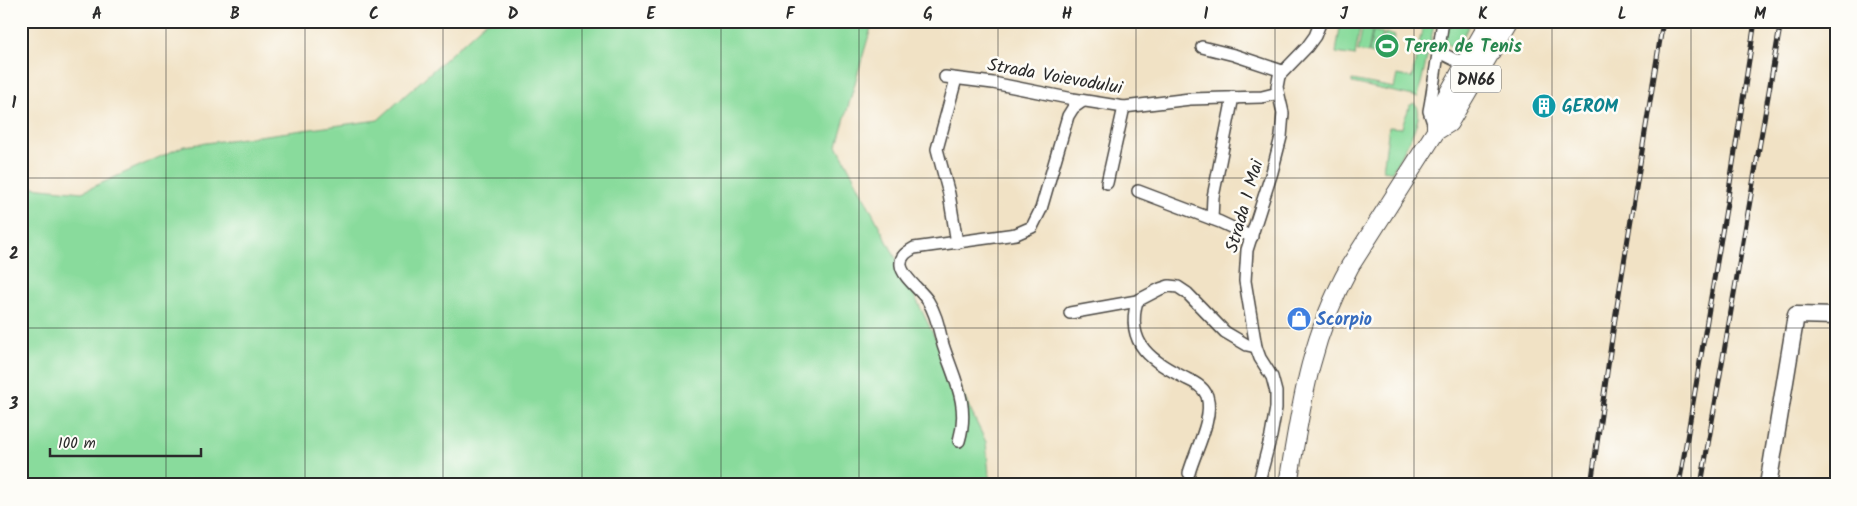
<svg xmlns="http://www.w3.org/2000/svg" width="1857" height="506" viewBox="0 0 1857 506" font-family="Kalam,sans-serif">
  <style>
    .green { fill: #89db9c; stroke: #5a8364 }
    .lines { fill: none; stroke-linecap: round; stroke-linejoin: round }
    .street-casing { stroke: #494642; stroke-width: 14 }
    .secondary-casing { stroke: #494642; stroke-width: 19 }
    .primary-casing { stroke: #494642; stroke-width: 20 }
    .street { stroke: #fff; stroke-width: 11 }
    .secondary { stroke: #fff; stroke-width: 16 }
    .primary { stroke: #fff; stroke-width: 18 }
    .rail-casing { stroke: #2b2b2b; stroke-width: 5 }
    .rail { stroke: #fdfcf7; stroke-width: 3; stroke-dasharray: 9; stroke-linecap: butt }
    .grid { fill: none; stroke: #2b2b2b; stroke-width: 1; stroke-opacity: 0.55 }
    .labels { text-anchor: middle; stroke-width: 5; stroke-linejoin: round; paint-order: stroke }
    .shield { fill: #fdfcf7; stroke: #6a6a68; stroke-width: 1 }
    .shield-label { font-size: 16px; font-weight: bold; fill: #2b2b2b }
    .leisure-label { font-size: 18px; font-weight: bold; fill: #27864d; stroke: #fdfcf7; text-anchor: start }
    .street-label { font-size: 18px; fill: #2b2b2b; stroke: #fdfcf7 }
    .culture-label { font-size: 18px; font-weight: bold; fill: #0d838f; stroke: #fdfcf7; text-anchor: start }
    .shop-label { font-size: 18px; font-weight: bold; fill: #366cbe; stroke: #fdfcf7; text-anchor: start }
    .neatline { fill: none; stroke: #2b2b2b; stroke-width: 2 }
    .grid-label { font-size: 16px; text-anchor: middle; font-weight: bold; fill: #2b2b2b }
  </style>
  <rect width="100%" height="100%" fill="#fdfcf7"/>
  <filter id="ink" filterUnits="userSpaceOnUse"><feTurbulence type="fractalNoise" baseFrequency=".02" numOctaves="2"/><feDisplacementMap in="SourceGraphic" scale="10" xChannelSelector="R" yChannelSelector="G"/><feConvolveMatrix kernelMatrix="1 2 1 2 8 2 1 2 1" color-interpolation-filters="sRGB"/></filter>
  <filter id="wash" filterUnits="userSpaceOnUse"><feTurbulence type="fractalNoise" baseFrequency=".0096" numOctaves="4" result="noise"/><feDisplacementMap in="SourceGraphic" scale="20" xChannelSelector="R" yChannelSelector="G"/><feGaussianBlur stdDeviation="1.12" result="paint"/><feColorMatrix in="noise" values="0 0 0 0 0 0 0 0 0 0 0 0 0 0 0 0 0 1.4 0 .05"/><feComposite in="paint" operator="in"/></filter>
  <g filter="url(#wash)">
    <rect width="100%" height="100%" fill="#f1e2c5"/>
    <g class="green">
      <polygon points="487,21 873,21 837,145 901,268 986,442 990,485 21,485 21,186 82,192 184,146 378,120"/>
      <polygon points="1341,21 1361,21 1355,56 1336,53"/>
      <polygon points="1409,21 1435,21 1418,97 1352,83 1352,80 1394,88 1397,75 1412,78 1423,25"/>
      <path d="M 1447,21 L 1471,21 L 1457,49 C 1441,46 1445,34 1447,21 Z"/>
      <polygon points="1362,30 1372,31 1368,53 1358,51"/>
      <polygon points="1373,31 1383,33 1379,55 1369,53"/>
      <polygon points="1385,33 1395,36 1390,58 1380,56"/>
      <path d="M 1414,103 C 1430,113 1398,159 1392,172 L 1383,170 L 1389,127 L 1402,128 C 1403,119 1408,114 1409,106 Z"/>
    </g>
  </g>
  <g filter="url(#ink)">
    <g class="lines">
      <defs>
        <g id="street">
          <polyline points="1202,47 1234,55 1282,71"/>
          <polyline points="1439,52 1455,60 1469,60"/>
          <polyline points="945,77 993,83 1073,99 1124,107 1190,99 1262,97 1278,93"/>
          <polyline points="956,79 937,149 949,194 957,243"/>
          <polyline points="1433,123 1429,111 1431,100 1443,21"/>
          <polyline points="1107,183 1124,107"/>
          <polyline points="1138,191 1220,222 1252,237"/>
          <polyline points="1212,219 1213,197 1233,97"/>
          <path d="M 1137,301 C 1125,345 1152,361 1187,379 C 1194,382 1204,388 1207,396 C 1214,418 1195,451 1189,473"/>
          <polyline points="1070,313 1137,301 1160,289 1169,286 1178,287 1187,293 1225,332 1247,345 1256,347"/>
          <path d="M 959,441 C 970,404 954,379 943,345 C 939,330 937,315 928,301 C 922,291 902,277 901,265 C 900,256 907,252 914,248 L 1016,234 L 1032,227 L 1041,209 L 1068,116 L 1073,108 L 1083,101"/>
          <polyline points="1258,485 1271,436 1276,408 1276,392 1272,377 1260,358 1256,347 1245,281 1247,250 1272,172 1281,137 1283,113 1277,87 1279,76 1307,47 1315,36 1321,21"/>
        </g>
        <polyline id="secondary" points="1768,485 1796,315 1836,316"/>
        <g id="primary">
          <polyline points="1436,131 1436,115 1490,21"/>
          <path d="M 1288,485 C 1301,405 1310,338 1350,266 L 1436,131 L 1449,123 L 1509,21"/>
        </g>
      </defs>
      <use href="#street" class="street-casing"/>
      <use href="#secondary" class="secondary-casing"/>
      <use href="#primary" class="primary-casing"/>
      <use href="#street" class="street"/>
      <use href="#secondary" class="secondary"/>
      <use href="#primary" class="primary"/>
      <defs>
        <g id="rail">
          <polyline points="1591,485 1613,331 1663,21"/>
          <polyline points="1679,485 1727,203 1755,21"/>
          <polyline points="1701,485 1781,21"/>
        </g>
      </defs>
      <use href="#rail" class="rail-casing"/>
      <use href="#rail" class="rail"/>
    </g>
  </g>
  <path class="grid" d="M 166,21 L 166,485M 305,21 L 305,485M 443,21 L 443,485M 582,21 L 582,485M 721,21 L 721,485M 859,21 L 859,485M 998,21 L 998,485M 1136,21 L 1136,485M 1275,21 L 1275,485M 1414,21 L 1414,485M 1552,21 L 1552,485M 1691,21 L 1691,485M 21,178 L 1836,178M 21,328 L 1836,328"/>
  <defs>
    <symbol id="stadium-disc" viewBox="-11 -11 22 22"><circle r="9.5" fill="#2e9e5b" stroke="#fdfcf7"/><path d="M0-5a6.5 5 0 1 0 0 10a6.5 5 0 1 0 0-10ZM-3.5-1.8h7v3.6h-7Z" fill="#fff"/></symbol>
    <symbol id="building-disc" viewBox="-11 -11 22 22"><circle r="9.5" fill="#0f9aa8" stroke="#fdfcf7"/><path d="M-4-6H4V6H1V3H-1V6H-4ZM-2.5-4.3h1.7v1.8h-1.7ZM.8-4.3h1.7v1.8H.8ZM-2.5-1h1.7V.8h-1.7ZM.8-1h1.7V.8H.8Z" fill="#fff"/></symbol>
    <symbol id="shop-disc" viewBox="-11 -11 22 22"><circle r="9.5" fill="#3f7fe0" stroke="#fdfcf7"/><path d="M-5-2.5h2.3a2.7 3.5 0 0 1 5.4 0H5L5.5 6h-11ZM-1.5-2.5h3a1.5 2.3 0 0 0-3 0Z" fill="#fff"/></symbol>
  </defs>
  <g fill-rule="evenodd">
    <use href="#stadium-disc" x="1373" y="32" width="28" height="28"/>
    <use href="#building-disc" x="1530" y="92" width="28" height="28"/>
    <use href="#shop-disc" x="1285" y="305" width="28" height="28"/>
  </g>
  <g class="labels">
    <rect class="shield" x="1451" y="65.5" width="50" height="27" rx="4"/>
    <g class="shield-label">
      <text x="1476" y="85">DN66</text>
    </g>
    <g class="leisure-label">
      <text x="1404" y="52">Teren de Tenis</text>
    </g>
    <g class="street-label">
      <text transform="translate(1055 76) rotate(10)" y="6">Strada Voievodului</text>
      <text transform="translate(1244 206) rotate(-74)" y="6">Strada 1 Mai</text>
    </g>
    <g class="culture-label">
      <text x="1562" y="112">GEROM</text>
    </g>
    <g class="shop-label">
      <text x="1316" y="325">Scorpio</text>
    </g>
  </g>
  <rect width="1857" height="506" fill="none" stroke="#fdfcf7" stroke-width="55"/>
  <path d="M50 448v8h151v-8" fill="none" stroke="#2b2b2b" stroke-width="2.5"/>
  <text x="58" y="448" font-size="15" fill="#2b2b2b" stroke="#fdfcf7" stroke-width="4" paint-order="stroke">100 m</text>
  <rect x="28" y="28" width="1802" height="450" class="neatline"/>
  <g class="grid-label">
    <text x="97" y="19">A</text>
    <text x="235" y="19">B</text>
    <text x="374" y="19">C</text>
    <text x="513" y="19">D</text>
    <text x="651" y="19">E</text>
    <text x="790" y="19">F</text>
    <text x="928" y="19">G</text>
    <text x="1067" y="19">H</text>
    <text x="1206" y="19">I</text>
    <text x="1344" y="19">J</text>
    <text x="1483" y="19">K</text>
    <text x="1622" y="19">L</text>
    <text x="1760" y="19">M</text>
    <text x="14" y="108">1</text>
    <text x="14" y="259">2</text>
    <text x="14" y="409">3</text>
  </g>
</svg>
